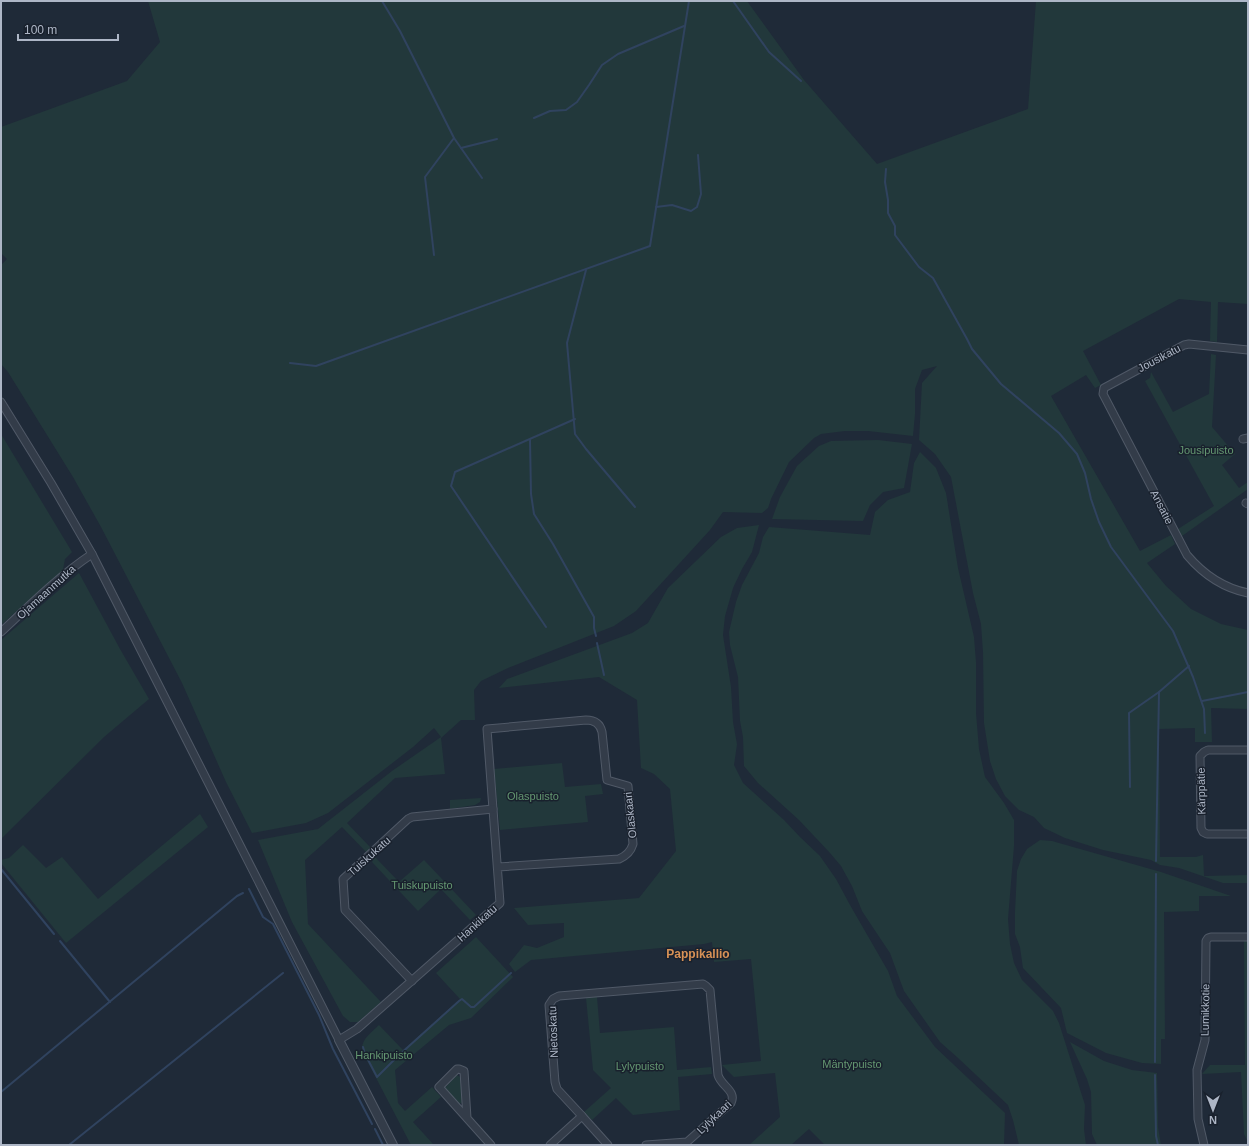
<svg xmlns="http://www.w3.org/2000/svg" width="1249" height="1146" viewBox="0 0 1249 1146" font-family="Arial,sans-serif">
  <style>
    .green { fill: #22383b }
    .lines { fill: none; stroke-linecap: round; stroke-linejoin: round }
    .stream { stroke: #30435f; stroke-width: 2 }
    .minor-casing { stroke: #505967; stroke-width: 9 }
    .tertiary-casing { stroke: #505967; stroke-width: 10 }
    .minor { stroke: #333c49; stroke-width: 7 }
    .tertiary { stroke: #333c49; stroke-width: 8 }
    .labels { text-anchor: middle; stroke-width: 3; stroke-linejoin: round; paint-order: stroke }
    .street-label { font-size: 11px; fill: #adb6c6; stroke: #19212d }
    .park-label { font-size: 11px; fill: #649771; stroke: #19212d }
    .neighbourhood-label { font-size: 12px; font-weight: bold; fill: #d79156; stroke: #19212d }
  </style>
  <rect width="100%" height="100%" fill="#1f2a38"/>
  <g class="green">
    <polygon points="148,1 747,1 804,80 877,164 1028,109 1036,1 1248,1 1248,304 1218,302 1217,342 1210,341 1211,302 1179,299 1083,351 1101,385 1095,388 1086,375 1051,396 1140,551 1171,535 1175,544 1147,563 1166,586 1191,609 1221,624 1248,630 1248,709 1211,708 1212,742 1195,742 1195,728 1159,729 1160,857 1196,857 1203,855 1204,876 1248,875 1248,883 1223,883 1179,868 1160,865 1151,860 1103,850 1065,838 1044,828 1034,817 1019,810 1005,796 996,779 990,761 984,723 983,652 981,624 973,593 951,477 935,454 919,440 922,383 937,366 922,370 915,389 915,414 913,436 868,431 845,431 821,434 814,438 789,462 771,499 768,508 762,513 723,512 710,530 636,611 614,626 508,668 481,681 474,690 475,720 461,720 441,738 445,774 395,778 347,823 371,848 367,853 342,827 305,860 308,924 381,1002 358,1022 350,1022 343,1016 292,922 258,840 318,829 392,771 441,737 434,728 413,747 328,813 306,823 252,833 226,782 182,683 101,527 73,477 8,372 1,364 1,265 7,259 1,253 1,127 127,81 160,42"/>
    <polygon points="1211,354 1216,355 1212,427 1235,454 1222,465 1239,488 1248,482 1248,489 1182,536 1178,529 1214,506 1145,381 1150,378 1151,372 1173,412 1209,394"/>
    <polygon points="1,434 72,552 65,559 63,570 1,625"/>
    <polygon points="878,440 912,444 904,488 883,492 870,505 863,521 772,519 780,497 797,466 819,446 831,441"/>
    <polygon points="920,452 936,468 946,493 958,568 974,637 976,662 976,713 979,749 985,777 1004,803 1014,820 1014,846 1008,919 1010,944 1014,963 1022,980 1053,1011 1059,1023 1085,1105 1084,1129 1086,1145 1019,1145 1013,1120 1008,1105 957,1057 940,1042 904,991 890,953 862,911 852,886 841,866 830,853 799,820 758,783 744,766 743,737 740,721 738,677 730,645 729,632 736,602 742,585 759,553 763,537 769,527 870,535 875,512 888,500 910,492 914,463"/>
    <polygon points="759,525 752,552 742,569 733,588 725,616 723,635 731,687 733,722 737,744 734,765 743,783 784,820 800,837 820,856 836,879 850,905 888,971 897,996 935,1047 1005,1113 1004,1145 825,1145 809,1129 791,1145 749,1145 780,1117 775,1073 734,1077 722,1065 761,1061 751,959 714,962 712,942 704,944 531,960 515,972 509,964 524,945 537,948 564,937 564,923 528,925 514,908 639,898 676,851 670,789 654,774 641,768 637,700 599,677 499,688 507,679 632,633 648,623 668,588 721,537 737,528"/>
    <polygon points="79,573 120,649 149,699 104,737 1,839 1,640"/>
    <polygon points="562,763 565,787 601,784 603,794 585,796 588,822 500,830 494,769"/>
    <polygon points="481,798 480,802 475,805 450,809 450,800"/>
    <polygon points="200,814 208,827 66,943 1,863 1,860 9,858 23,845 46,868 62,857 98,899"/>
    <polygon points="1040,840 1052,841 1161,872 1231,896 1199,896 1199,911 1164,912 1165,1039 1161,1039 1161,1064 1142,1063 1106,1053 1067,1033 1061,1008 1023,968 1020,947 1015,934 1015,912 1017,871 1021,859 1027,849"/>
    <polygon points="375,857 399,882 424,860 476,915 470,920 441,889 418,911 372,862"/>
    <path d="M 476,937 L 513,977 L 471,1018 L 449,1025 L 395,1070 L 398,1103 L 405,1111 L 432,1087 L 441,1097 L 413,1122 L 434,1145 L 411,1145 L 362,1051 C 361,1039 371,1033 379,1025 L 403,1050 L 460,999 L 436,973 Z"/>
    <polygon points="1244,941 1248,941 1248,1142 1244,1134 1241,1072 1202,1074 1210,1065 1245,1065"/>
    <polygon points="597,997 600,1033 674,1027 677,1070 711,1067 712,1074 678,1077 680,1110 633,1115 616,1098 592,1120 584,1112 611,1088 593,1070 586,998"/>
    <polygon points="1070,1042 1104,1061 1132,1070 1157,1073 1158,1127 1161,1145 1097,1145 1092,1134 1091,1092 1087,1079"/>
    <polygon points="457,1075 461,1078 463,1102 459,1104 445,1088"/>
  </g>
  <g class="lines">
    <g class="stream">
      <polyline points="382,1 400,31 454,138 482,178"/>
      <polyline points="733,1 769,52 801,81"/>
      <polyline points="534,118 550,111 566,110 577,102 589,85 602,65 618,54 684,26"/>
      <polyline points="461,148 497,139"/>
      <polyline points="886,169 885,182 888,200 888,213 895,226 895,235 919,267 933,278 967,339 972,349 1001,384 1059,433 1077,454 1085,473 1091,499 1099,522 1111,547 1173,631 1193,677 1204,709 1205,733"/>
      <polyline points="656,207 672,205 691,211 697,207 701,194 698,155"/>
      <polyline points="434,255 425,177 454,138"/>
      <polyline points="586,270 567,343 575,434 586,449 635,507"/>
      <polyline points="290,363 316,366 650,246 689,1"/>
      <polyline points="530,440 531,494 534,514 553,544 594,617 594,628 596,636"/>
      <polyline points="546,627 451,486 455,472 575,419"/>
      <polyline points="597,643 604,675"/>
      <polyline points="1202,701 1248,692"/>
      <polyline points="1130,787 1129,713 1159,692 1189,666"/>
      <polyline points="1156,861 1159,692"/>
      <polyline points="1,869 54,934"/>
      <polyline points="249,889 263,917 273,924 319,1015 333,1049 372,1124"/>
      <polyline points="60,941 110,1002"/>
      <polyline points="363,1047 365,1054 377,1077 398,1056 459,1001 462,999 471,1007 474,1007 511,973"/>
      <polyline points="1155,1062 1156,874"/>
      <polyline points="1155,1075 1156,1136 1158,1145"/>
      <polyline points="1,1092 237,896 243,893"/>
      <polyline points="375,1129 383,1145"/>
      <polyline points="69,1145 283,973"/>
    </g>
    <defs>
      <g id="minor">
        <path d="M 1248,350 L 1189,344 L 1184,345 L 1104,388 L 1103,394 L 1187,555 C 1203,574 1223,588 1248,593"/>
        <path d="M 1,402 L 51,483 L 92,554 L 339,1040 L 357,1029 L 500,903 L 487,729 L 586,720 C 594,720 600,723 602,732 L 607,780 L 628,786 L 633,844 C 631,851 626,856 619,859 L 498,867"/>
        <polyline points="1243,439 1248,438"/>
        <polyline points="1246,503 1248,504"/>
        <path d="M 1,632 C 30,605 59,576 92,554"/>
        <polyline points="1248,750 1208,750 1204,752 1200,756 1201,828 1203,832 1207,834 1248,834"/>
        <polyline points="412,981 345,910 343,879 408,819 412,817 493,809"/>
        <polyline points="582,1116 608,1145"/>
        <polyline points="467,1118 464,1071 459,1069 457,1069 439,1087 491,1145"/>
        <path d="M 550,1145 L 582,1116 L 557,1089 L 555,1082 L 549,1005 L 553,999 L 559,996 L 703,984 L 706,986 L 710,990 L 718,1075 C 721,1086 737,1091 731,1103 L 687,1142 L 646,1145"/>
        <polyline points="1204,1145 1198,1119 1197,1070 1205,1040 1206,941 1208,938 1211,937 1248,937"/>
      </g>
      <polyline id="tertiary" points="339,1040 393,1145"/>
    </defs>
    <use href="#minor" class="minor-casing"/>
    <use href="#tertiary" class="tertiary-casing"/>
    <use href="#minor" class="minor"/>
    <use href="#tertiary" class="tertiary"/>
  </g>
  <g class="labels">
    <g class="street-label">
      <text transform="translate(1159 358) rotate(-28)" y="4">Jousikatu</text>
      <text transform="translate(1162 507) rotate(63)" y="4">Ansatie</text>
      <text transform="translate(46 592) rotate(-42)" y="4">Ojamaanmutka</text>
      <text transform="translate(1201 791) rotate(-91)" y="4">Kärppätie</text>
      <text transform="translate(630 815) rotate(-96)" y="4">Olaskaari</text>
      <text transform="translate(369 856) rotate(-42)" y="4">Tuiskukatu</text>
      <text transform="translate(477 923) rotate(-42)" y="4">Hankikatu</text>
      <text transform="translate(1205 1010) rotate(-89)" y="4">Lumikkotie</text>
      <text transform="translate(553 1032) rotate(-92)" y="4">Nietoskatu</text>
      <text transform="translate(714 1117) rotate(-44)" y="4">Lylykaari</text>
    </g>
    <g class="park-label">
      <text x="1206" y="454">Jousipuisto</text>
      <text x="533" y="800">Olaspuisto</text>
      <text x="422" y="889">Tuiskupuisto</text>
      <text x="384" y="1059">Hankipuisto</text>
      <text x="852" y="1068">Mäntypuisto</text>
      <text x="640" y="1070">Lylypuisto</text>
    </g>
    <g class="neighbourhood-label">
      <text x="698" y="958">Pappikallio</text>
    </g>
  </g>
  <rect width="1249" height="1146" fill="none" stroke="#adb6c6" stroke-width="4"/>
  <g transform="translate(1213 1110) rotate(180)" stroke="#19212d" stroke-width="3" paint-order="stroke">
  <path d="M0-3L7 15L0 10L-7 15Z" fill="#adb6c6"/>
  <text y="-6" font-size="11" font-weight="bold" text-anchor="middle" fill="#adb6c6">N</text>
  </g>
  <path d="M18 34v6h100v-6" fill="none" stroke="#adb6c6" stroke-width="2"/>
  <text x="24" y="34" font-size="12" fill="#adb6c6" stroke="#19212d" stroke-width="3" paint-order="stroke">100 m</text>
</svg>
